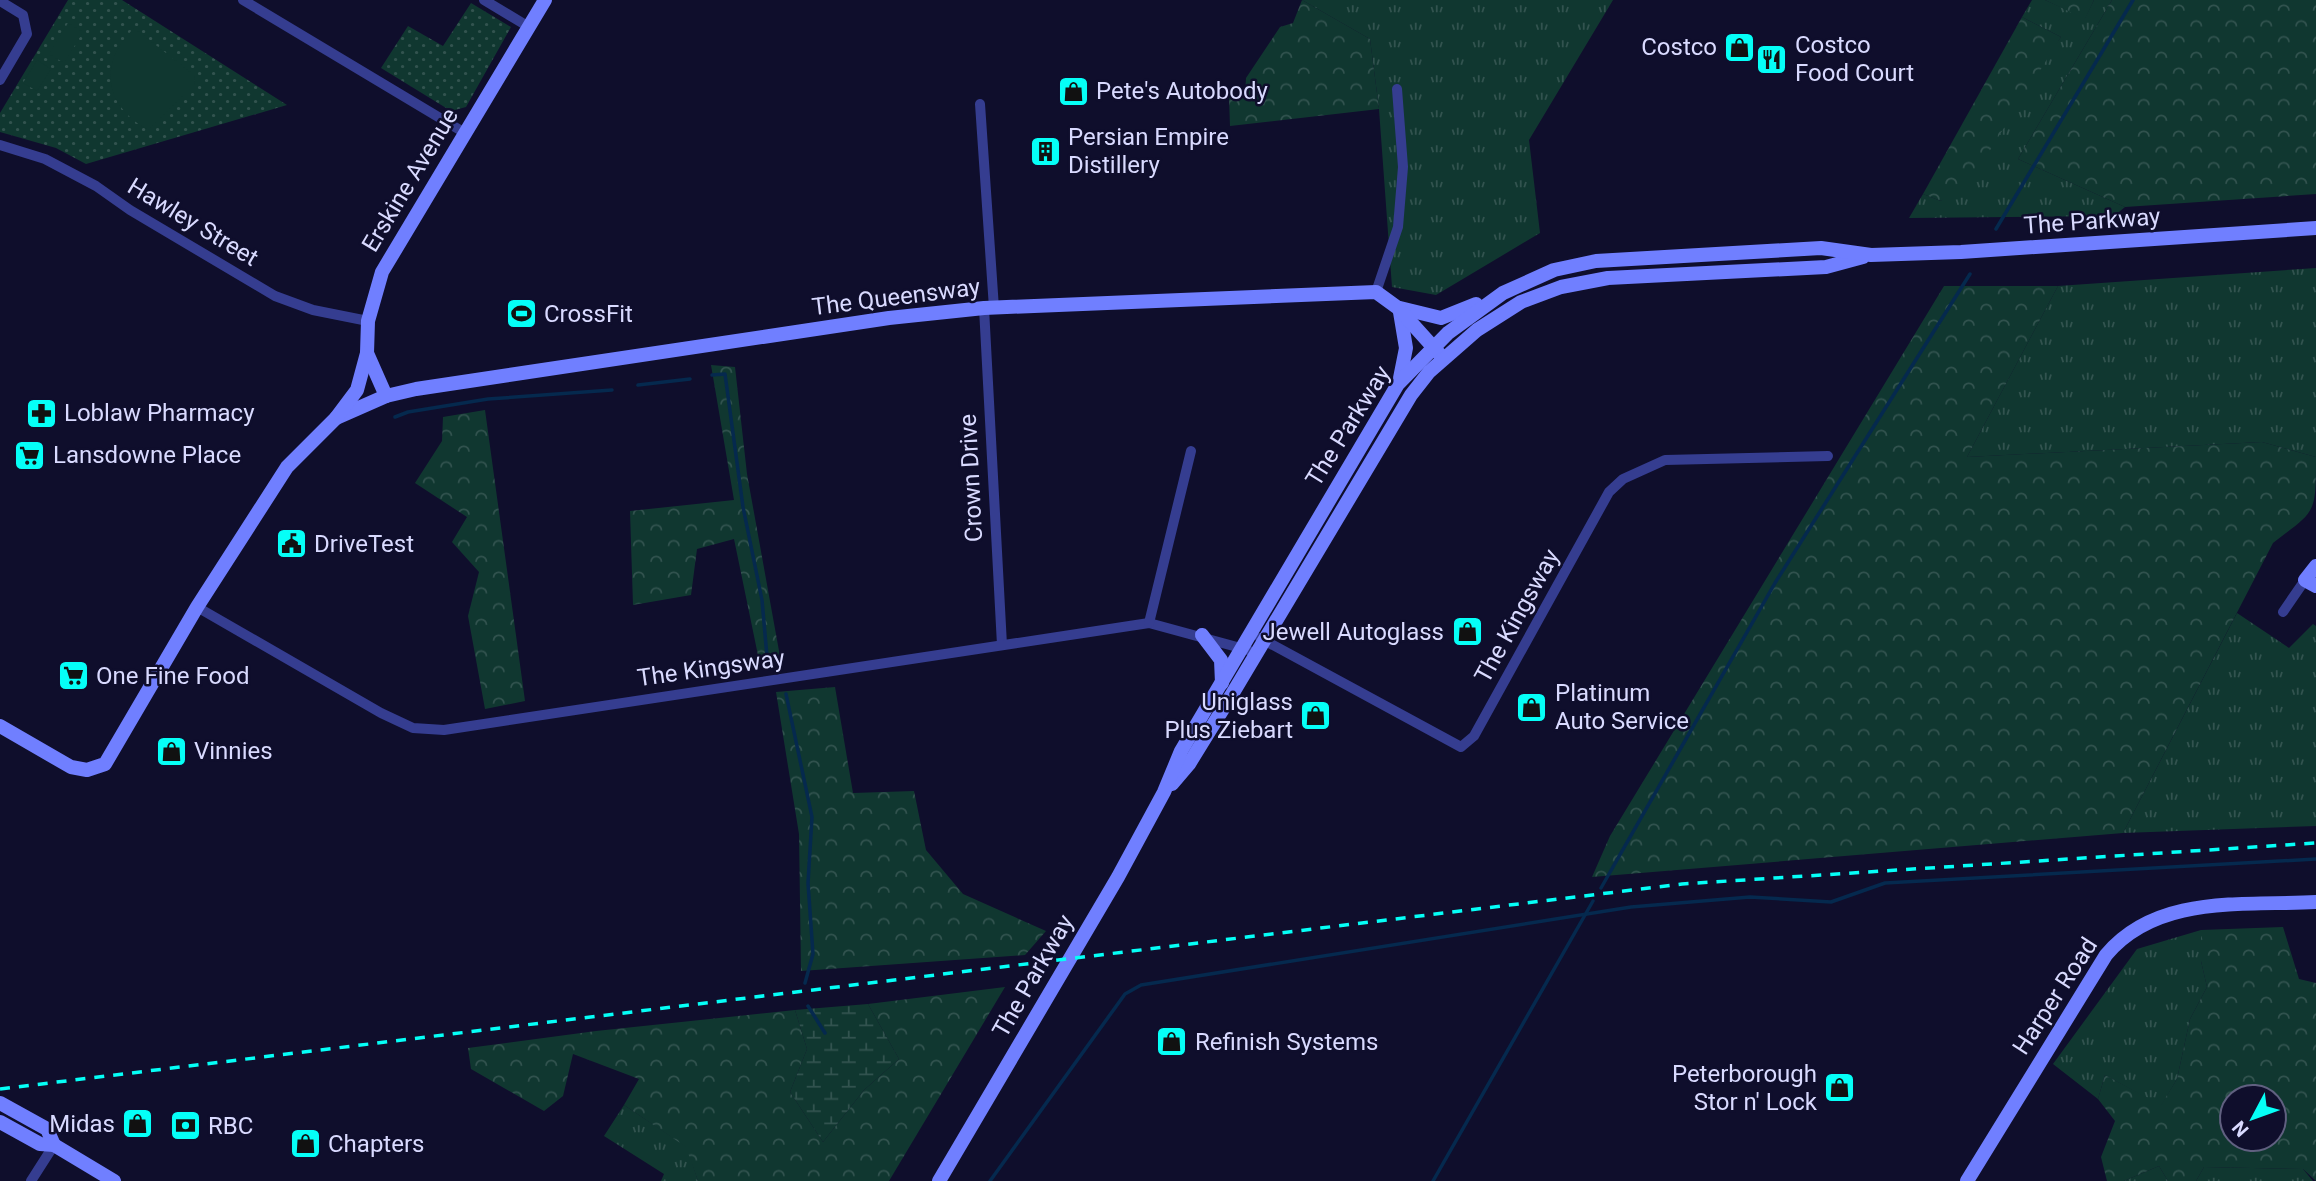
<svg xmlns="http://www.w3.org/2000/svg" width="2316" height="1181" viewBox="0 0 2316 1181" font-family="Roboto,sans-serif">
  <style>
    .grass { fill: url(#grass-tufts) }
    .forest { fill: url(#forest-crowns); fill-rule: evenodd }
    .wetland { fill: url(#wetland-marsh) }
    .park { fill: url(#park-dots) }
    .pitch { fill: #103730 }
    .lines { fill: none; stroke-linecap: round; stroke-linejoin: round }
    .stream { stroke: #05294e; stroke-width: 3.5 }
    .street { stroke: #353d90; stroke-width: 10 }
    .secondary { stroke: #707fff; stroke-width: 14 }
    .rail { stroke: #05fff7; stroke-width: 3.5; stroke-dasharray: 10 9; stroke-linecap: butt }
    .labels { text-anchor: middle; stroke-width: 5; stroke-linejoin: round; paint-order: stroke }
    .poi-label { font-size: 24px; fill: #d9daff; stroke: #0f0e2c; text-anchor: start }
    .street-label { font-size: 24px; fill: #d9daff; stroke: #0f0e2c }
  </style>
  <defs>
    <pattern id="grass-tufts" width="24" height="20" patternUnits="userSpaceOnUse" patternTransform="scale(1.75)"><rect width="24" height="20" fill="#103730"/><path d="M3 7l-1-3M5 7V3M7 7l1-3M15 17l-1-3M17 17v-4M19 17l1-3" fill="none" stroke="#32534f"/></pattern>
    <pattern id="forest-crowns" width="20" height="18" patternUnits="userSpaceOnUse" patternTransform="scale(1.75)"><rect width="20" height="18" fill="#103730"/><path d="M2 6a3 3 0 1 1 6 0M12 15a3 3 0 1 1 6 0" fill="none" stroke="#32534f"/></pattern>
    <pattern id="wetland-marsh" width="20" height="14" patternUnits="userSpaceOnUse" patternTransform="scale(1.75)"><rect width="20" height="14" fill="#103730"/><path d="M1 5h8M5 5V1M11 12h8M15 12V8" fill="none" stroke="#32534f"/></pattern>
    <pattern id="park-dots" width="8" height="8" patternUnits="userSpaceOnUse" patternTransform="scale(1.75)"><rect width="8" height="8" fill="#103730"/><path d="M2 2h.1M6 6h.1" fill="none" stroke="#32534f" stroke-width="1.8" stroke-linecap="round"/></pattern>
  </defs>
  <rect width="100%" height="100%" fill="#0f0e2c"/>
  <g class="grass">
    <polygon points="1302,0 1613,0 1529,140 1540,233 1436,295 1392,287 1379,109 1370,39"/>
    <polygon points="2032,0 2045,0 2085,18 2094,0 2112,0 2018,159 2125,207 2114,216 1909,218 1923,194 1941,201 2061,37 2022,17"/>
    <polygon points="2316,268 2316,457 2262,442 1967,457 2058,286"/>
    <polygon points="2237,613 2289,648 2313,624 2316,626 2316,826 2123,833"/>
    <polygon points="2201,930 2201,961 2207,987 2190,1019 2177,1079 2161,1106 2105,1075 2098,1099 2053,1064 2137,949"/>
    <polygon points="624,1105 687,1147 698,1181 661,1181 664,1174 604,1136"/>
    <polygon points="2159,1166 2168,1181 2124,1181"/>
    <polygon points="2204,1167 2303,1169 2313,1181 2196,1181"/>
  </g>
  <g class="forest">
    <polygon points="1302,0 1370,39 1379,109 1230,126 1229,97 1245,96 1246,78 1280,27 1293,23"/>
    <polygon points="2045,0 2094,0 2085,19"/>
    <polygon points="2112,0 2316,0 2316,194 2125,207 2018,159"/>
    <polygon points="2022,17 2061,37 1977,171 1941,201 1923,194"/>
    <path d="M 1944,286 L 2058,286 L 1967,457 L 2262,442 L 2316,457 C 2316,515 2316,510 2273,543 L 2123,833 L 1592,877 L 1610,836 Z"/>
    <polygon points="711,365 735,367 747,474 781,662 760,665 734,539 697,549 691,595 633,605 630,511 734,500"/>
    <polygon points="485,410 525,701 485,709 468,616 479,572 452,542 467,517 415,483 442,441 443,417"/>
    <polygon points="835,687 853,793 914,791 926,850 963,894 1046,931 1025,955 801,971 799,834 776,692"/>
    <path d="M 2283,927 L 2299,979 L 2316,983 L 2316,1181 L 2303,1169 L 2204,1167 L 2196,1181 L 2168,1181 L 2159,1166 L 2124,1181 L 2107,1181 L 2101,1157 L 2115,1121 L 2098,1099 L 2105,1075 L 2161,1105 L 2177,1079 L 2190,1019 L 2207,987 L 2201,961 L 2201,930 ZM 2232,1097 L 2274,1097 L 2274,1139 L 2232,1139 Z"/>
    <polygon points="1005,987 889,1181 698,1181 686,1147 624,1105 639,1079 573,1054 563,1096 544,1111 471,1069 468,1048 596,1031 795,1010 807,1049 790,1092 823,1142 864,1090 899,1059 868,1004"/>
  </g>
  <polygon class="wetland" points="868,1004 899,1059 864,1090 823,1142 790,1092 807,1049 795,1010"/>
  <g class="park">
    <polygon points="68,0 122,0 287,105 86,164 56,148 0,132 0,113"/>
    <polygon points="471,3 511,27 466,107 451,111 381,68 408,26 443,46"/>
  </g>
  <g class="pitch">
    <polygon points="68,23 83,32 64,63 49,54"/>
    <path d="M 134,28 L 194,75 L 195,84 L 148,130 C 104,105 98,64 134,28 Z"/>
    <polygon points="37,60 51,69 37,91 23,83"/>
  </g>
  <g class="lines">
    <g class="stream">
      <polyline points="1996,229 2133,0"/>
      <polyline points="712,375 725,374 743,507 762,600 768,668"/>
      <polyline points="638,385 690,379"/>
      <polyline points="395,417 408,412 488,399 612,390"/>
      <polyline points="786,694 812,817 808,883 813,954 805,983"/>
      <polyline points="1601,888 1775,583 1970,274"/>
      <polyline points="808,1006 825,1033"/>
      <polyline points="990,1181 1125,994 1141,985 1631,907 1750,897 1831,902 1885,883 2316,859"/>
      <polyline points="1433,1181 1593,901"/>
    </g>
    <g class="street">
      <polyline points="243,0 465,133"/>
      <polyline points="484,0 529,27"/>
      <polyline points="0,1 23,15 27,34 0,80"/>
      <polyline points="980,104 994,308"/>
      <polyline points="0,145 45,159 96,186 130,210 275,296 313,310 368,321"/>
      <polyline points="1376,292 1398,227 1403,167 1397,89"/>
      <polyline points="984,308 1002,645"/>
      <polyline points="197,607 381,713 413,728 444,730 1149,623 1248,650"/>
      <polyline points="2283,612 2305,580"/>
      <polyline points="1149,623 1191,451"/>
      <polyline points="1260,638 1461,747 1474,736 1609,492 1623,479 1665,460 1828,456"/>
      <polyline points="31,1181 54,1145"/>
    </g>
    <g class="secondary">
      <polyline points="1400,308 1441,318 1476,304"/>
      <polyline points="1400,312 1406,348 1400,378"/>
      <polyline points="386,396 367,353 368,321 382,272 545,0"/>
      <polyline points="336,418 386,396 416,389 889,318 984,308 1376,292 1398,308 1443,358"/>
      <polyline points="2316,566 2305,580 2316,586"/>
      <polyline points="1202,635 1221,660 1222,683"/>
      <polyline points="0,726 71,767 87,770 105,764 197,607 287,467 336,418 357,390 367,353"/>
      <polyline points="1172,784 1189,764 1234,691 1411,395 1429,372 1477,330 1521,302 1561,287 1608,278 1826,267 1863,257"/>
      <polyline points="0,1103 47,1129 54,1145"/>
      <polyline points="0,1122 40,1144 54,1145 114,1181"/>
      <polyline points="939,1181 1118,877 1164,792 1181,751 1398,384 1448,333 1503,293 1554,270 1596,261 1821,248 1871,255 1961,252 2316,228"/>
      <path d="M 1967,1181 L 2106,955 C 2157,894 2243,906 2316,902"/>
    </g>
    <polyline class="rail" points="0,1089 1682,884 2316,843"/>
  </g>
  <defs>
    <symbol id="shop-square" viewBox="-11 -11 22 22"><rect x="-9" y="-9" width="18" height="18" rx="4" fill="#05fff7" stroke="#0f0e2c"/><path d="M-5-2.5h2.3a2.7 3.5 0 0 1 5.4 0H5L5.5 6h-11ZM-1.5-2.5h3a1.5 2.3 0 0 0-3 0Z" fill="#111"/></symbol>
    <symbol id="restaurant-square" viewBox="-11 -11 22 22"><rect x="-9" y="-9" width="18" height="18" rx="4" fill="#05fff7" stroke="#0f0e2c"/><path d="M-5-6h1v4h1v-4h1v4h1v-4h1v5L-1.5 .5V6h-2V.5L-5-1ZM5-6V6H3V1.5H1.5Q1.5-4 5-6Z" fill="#111"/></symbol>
    <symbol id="building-square" viewBox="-11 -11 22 22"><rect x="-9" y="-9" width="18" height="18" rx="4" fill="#05fff7" stroke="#0f0e2c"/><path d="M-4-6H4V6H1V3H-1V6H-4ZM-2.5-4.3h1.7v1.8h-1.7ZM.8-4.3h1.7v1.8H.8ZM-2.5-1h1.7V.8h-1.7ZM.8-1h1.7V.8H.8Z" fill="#111"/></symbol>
    <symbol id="stadium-square" viewBox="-11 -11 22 22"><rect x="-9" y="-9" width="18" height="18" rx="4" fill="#05fff7" stroke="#0f0e2c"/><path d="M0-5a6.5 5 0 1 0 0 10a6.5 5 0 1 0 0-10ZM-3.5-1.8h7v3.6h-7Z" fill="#111"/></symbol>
    <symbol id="pharmacy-square" viewBox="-11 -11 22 22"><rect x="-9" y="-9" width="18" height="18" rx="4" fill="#05fff7" stroke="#0f0e2c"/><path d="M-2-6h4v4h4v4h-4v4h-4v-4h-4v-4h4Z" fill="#111"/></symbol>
    <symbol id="supermarket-square" viewBox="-11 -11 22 22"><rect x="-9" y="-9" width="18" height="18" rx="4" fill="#05fff7" stroke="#0f0e2c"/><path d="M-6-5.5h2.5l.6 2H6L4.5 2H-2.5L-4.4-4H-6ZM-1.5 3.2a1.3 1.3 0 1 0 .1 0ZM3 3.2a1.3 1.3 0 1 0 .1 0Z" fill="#111"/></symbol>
    <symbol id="civic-square" viewBox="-11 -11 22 22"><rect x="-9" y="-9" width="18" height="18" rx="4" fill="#05fff7" stroke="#0f0e2c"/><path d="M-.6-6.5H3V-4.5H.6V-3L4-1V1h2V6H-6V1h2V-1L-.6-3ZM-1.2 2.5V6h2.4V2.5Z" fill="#111"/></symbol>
    <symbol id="bank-square" viewBox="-11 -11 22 22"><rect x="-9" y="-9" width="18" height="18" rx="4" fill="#05fff7" stroke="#0f0e2c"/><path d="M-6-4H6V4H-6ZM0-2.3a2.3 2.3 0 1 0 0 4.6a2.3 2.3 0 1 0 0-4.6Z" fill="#111"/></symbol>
  </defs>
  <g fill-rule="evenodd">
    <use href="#shop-square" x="1722" y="30" width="35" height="35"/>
    <use href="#restaurant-square" x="1754" y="42" width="35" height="35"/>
    <use href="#shop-square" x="1056" y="74" width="35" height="35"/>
    <use href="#building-square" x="1028" y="134" width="35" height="35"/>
    <use href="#stadium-square" x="504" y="296" width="35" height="35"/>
    <use href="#pharmacy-square" x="24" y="396" width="35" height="35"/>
    <use href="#supermarket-square" x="12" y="438" width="35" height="35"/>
    <use href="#civic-square" x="274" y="526" width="35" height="35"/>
    <use href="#shop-square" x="1450" y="614" width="35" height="35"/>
    <use href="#supermarket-square" x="56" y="658" width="35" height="35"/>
    <use href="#shop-square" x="1514" y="690" width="35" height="35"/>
    <use href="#shop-square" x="1298" y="698" width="35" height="35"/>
    <use href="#shop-square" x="154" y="734" width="35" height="35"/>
    <use href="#shop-square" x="1154" y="1024" width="35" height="35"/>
    <use href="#shop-square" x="1822" y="1070" width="35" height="35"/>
    <use href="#shop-square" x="120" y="1106" width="35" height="35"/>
    <use href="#bank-square" x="168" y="1108" width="35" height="35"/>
    <use href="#shop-square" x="288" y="1126" width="35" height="35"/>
  </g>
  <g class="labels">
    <g class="poi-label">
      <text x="1795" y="53">Costco<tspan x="1795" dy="28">Food Court</tspan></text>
      <text x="1717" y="55" text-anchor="end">Costco</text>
      <text x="1096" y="99">Pete's Autobody</text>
      <text x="1068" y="145">Persian Empire<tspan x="1068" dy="28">Distillery</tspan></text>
      <text x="544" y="322">CrossFit</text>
      <text x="64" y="421">Loblaw Pharmacy</text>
      <text x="53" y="463">Lansdowne Place</text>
      <text x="314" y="552">DriveTest</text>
      <text x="1444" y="640" text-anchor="end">Jewell Autoglass</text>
      <text x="96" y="684">One Fine Food</text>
      <text x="1555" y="701">Platinum<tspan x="1555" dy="28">Auto Service</tspan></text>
      <text x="1293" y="710" text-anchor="end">Uniglass<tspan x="1293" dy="28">Plus Ziebart</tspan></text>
      <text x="194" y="759">Vinnies</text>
      <text x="1195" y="1050">Refinish Systems</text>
      <text x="1817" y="1082" text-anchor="end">Peterborough<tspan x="1817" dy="28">Stor n' Lock</tspan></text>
      <text x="115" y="1132" text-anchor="end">Midas</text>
      <text x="208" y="1134">RBC</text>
      <text x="328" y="1152">Chapters</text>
    </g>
    <g class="street-label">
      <text transform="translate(410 180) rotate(-59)" y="8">Erskine Avenue</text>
      <text transform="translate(2092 221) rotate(-4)" y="8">The Parkway</text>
      <text transform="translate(193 222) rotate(31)" y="8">Hawley Street</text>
      <text transform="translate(896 297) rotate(-7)" y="8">The Queensway</text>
      <text transform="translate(1348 426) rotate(-58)" y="8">The Parkway</text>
      <text transform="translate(971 478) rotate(-93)" y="8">Crown Drive</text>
      <text transform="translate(1517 616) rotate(-61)" y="8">The Kingsway</text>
      <text transform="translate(711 668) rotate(-8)" y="8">The Kingsway</text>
      <text transform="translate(1033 976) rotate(-60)" y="8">The Parkway</text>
      <text transform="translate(2055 996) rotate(-57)" y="8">Harper Road</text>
    </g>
  </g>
  <g transform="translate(2253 1118) rotate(229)"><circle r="33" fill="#0f0e2c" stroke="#606080" stroke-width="2"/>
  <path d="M0-5L12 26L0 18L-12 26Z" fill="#05fff7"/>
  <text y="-10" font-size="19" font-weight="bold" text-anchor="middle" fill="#d9daff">N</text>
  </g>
</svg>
